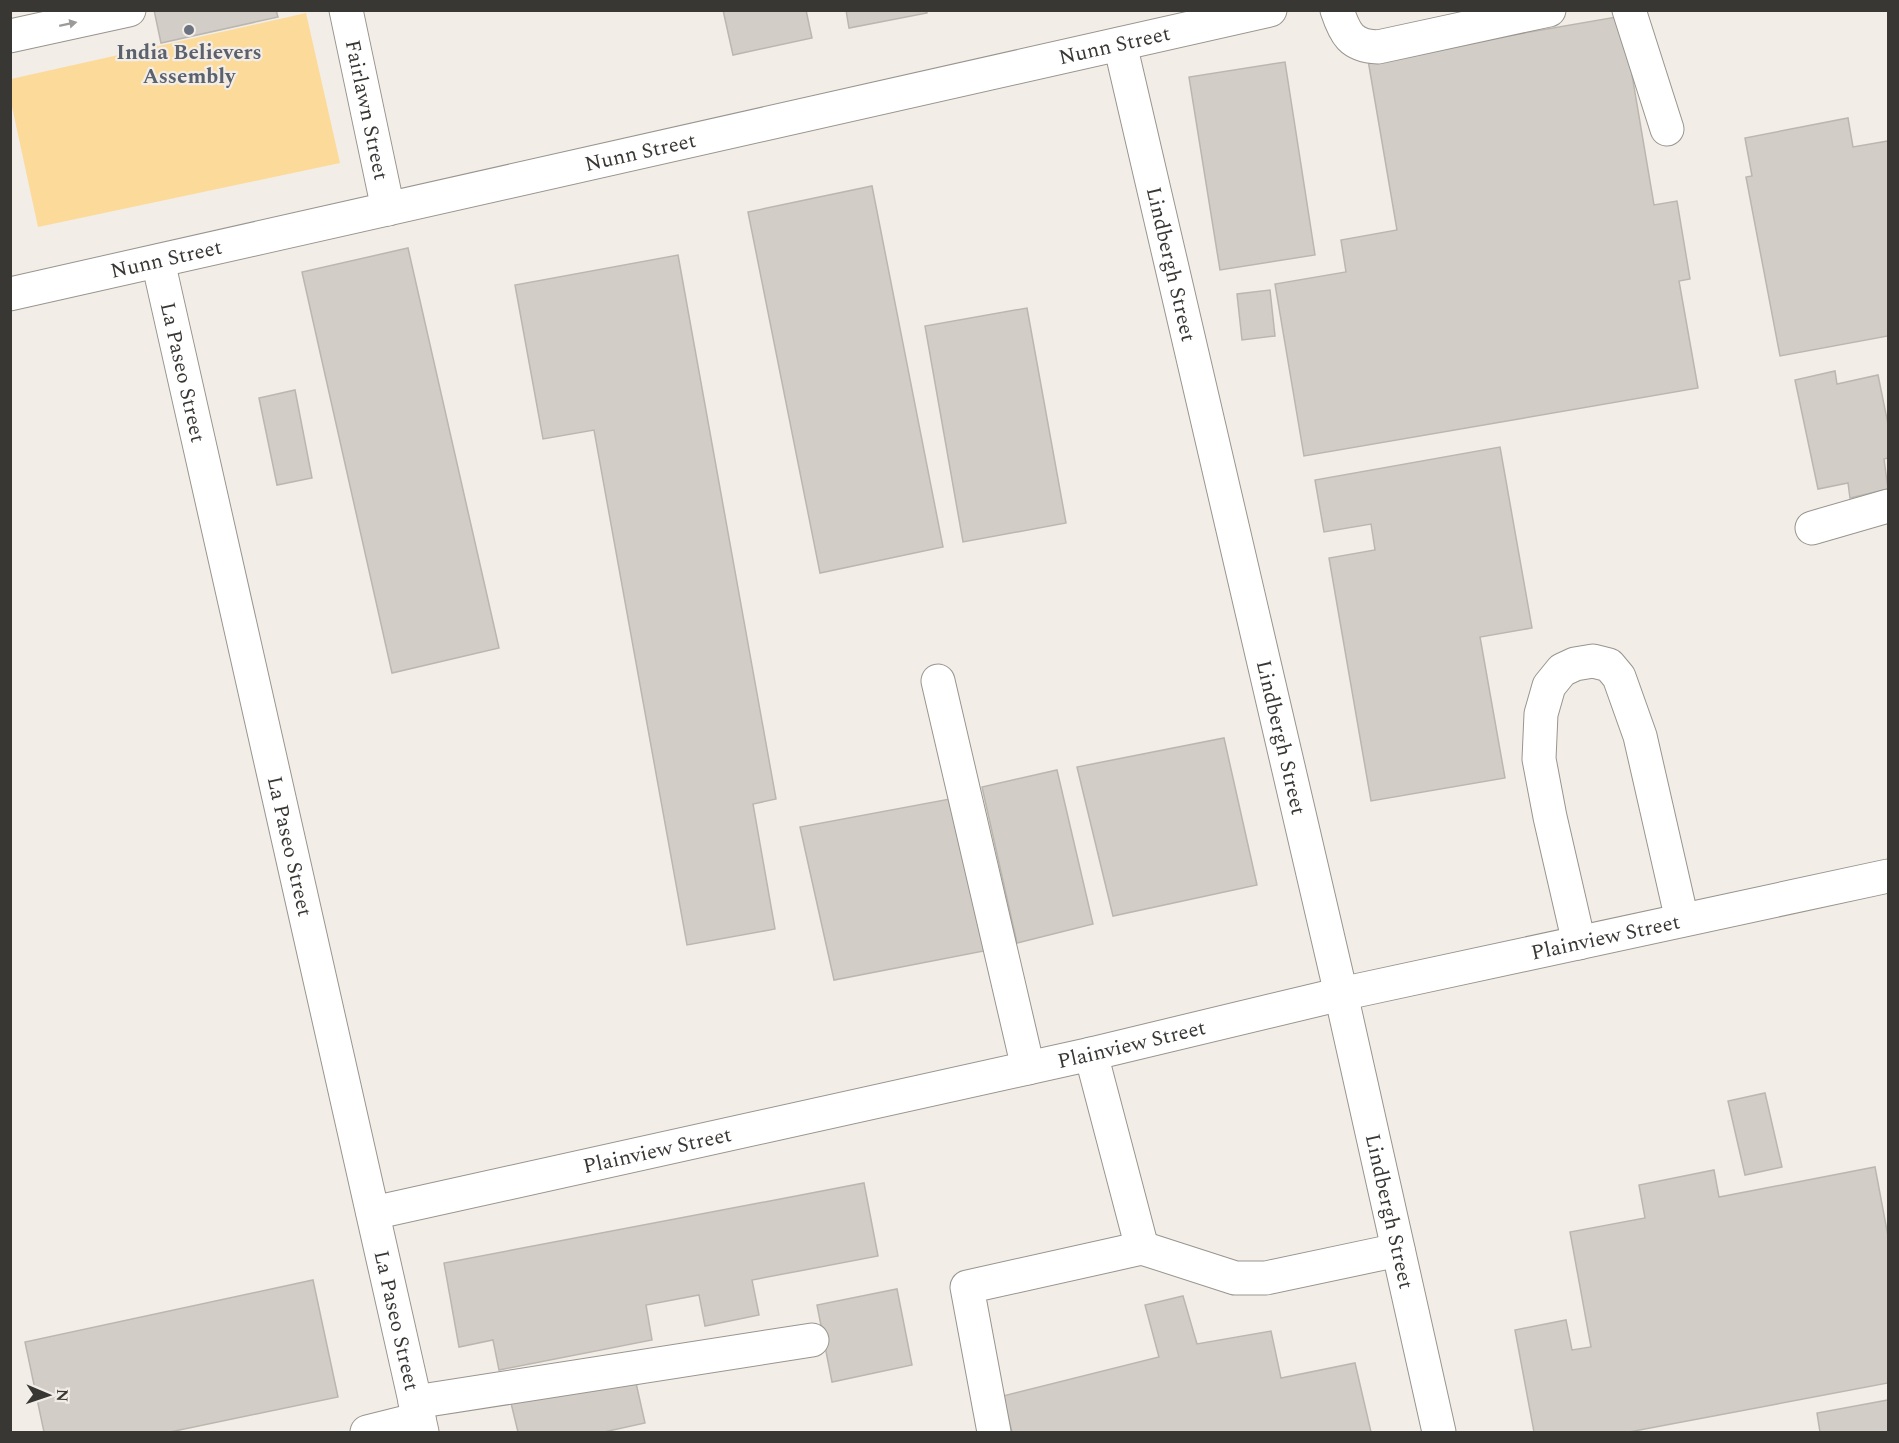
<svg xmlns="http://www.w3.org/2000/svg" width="1899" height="1443" viewBox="0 0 1899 1443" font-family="Spectral,serif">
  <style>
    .green { fill: #fcda9a }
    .building { fill: #d2cec7; stroke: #bbb7b0; stroke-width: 1.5 }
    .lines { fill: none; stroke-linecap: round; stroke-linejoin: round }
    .minor-casing { stroke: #99958e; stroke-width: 35 }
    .minor { stroke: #fff; stroke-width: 33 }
    .oneway { fill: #9c9b9a }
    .worship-dot { fill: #6b7280; stroke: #f2ede6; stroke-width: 2 }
    .labels { text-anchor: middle; stroke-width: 4.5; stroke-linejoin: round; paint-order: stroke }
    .street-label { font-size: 21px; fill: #393734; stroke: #f2ede6 }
    .worship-label { font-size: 21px; font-weight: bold; fill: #5b616d; stroke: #f2ede6 }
  </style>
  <rect width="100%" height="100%" fill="#f2ede6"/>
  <polygon class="green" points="306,13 340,163 38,227 11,102 11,79"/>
  <g class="building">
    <polygon points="154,10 276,10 278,17 161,43"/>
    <polygon points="723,10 806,10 812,38 733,55"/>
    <polygon points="846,10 926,10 927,13 849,28"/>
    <polygon points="1622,16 1654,205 1677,201 1690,279 1679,281 1698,388 1304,456 1275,284 1346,272 1341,240 1397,230 1368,60"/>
    <polygon points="1285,62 1315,255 1220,270 1189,77"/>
    <polygon points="1848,118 1853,147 1888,141 1888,336 1780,356 1746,177 1752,176 1745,138"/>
    <polygon points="872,186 943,547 820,573 748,212"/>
    <polygon points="408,248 499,648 392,673 302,272"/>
    <polygon points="678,255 776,799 753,804 775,929 687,945 594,430 543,439 515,285"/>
    <polygon points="1270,290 1275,336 1242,340 1237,294"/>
    <polygon points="1027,308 1066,523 963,542 925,326"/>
    <polygon points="1835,371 1837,384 1878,375 1888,424 1888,458 1884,459 1888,489 1850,498 1848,483 1818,489 1795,380"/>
    <polygon points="295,390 312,478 277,485 259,398"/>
    <polygon points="1500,447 1532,628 1480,637 1505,778 1371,801 1329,558 1375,550 1371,524 1324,532 1315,480"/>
    <polygon points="1224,738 1257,885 1113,916 1077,767"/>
    <polygon points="1057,770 1093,924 1017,943 982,787"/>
    <polygon points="955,798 989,950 834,980 800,827"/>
    <polygon points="1765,1093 1782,1167 1745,1175 1728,1101"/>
    <polygon points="1875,1167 1888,1236 1888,1383 1629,1432 1534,1432 1515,1330 1566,1320 1572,1350 1591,1347 1570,1232 1645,1218 1639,1185 1714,1170 1719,1197"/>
    <polygon points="864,1183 878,1256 752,1280 759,1315 705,1326 699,1295 646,1305 652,1340 499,1370 493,1340 459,1347 444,1263"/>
    <polygon points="313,1280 338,1397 170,1432 44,1432 25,1342"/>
    <polygon points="897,1289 912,1365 832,1382 817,1305"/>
    <polygon points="1183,1296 1197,1344 1271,1331 1281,1378 1355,1363 1371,1432 1012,1432 1003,1396 1159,1357 1145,1305"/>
    <polygon points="634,1374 645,1423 604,1432 518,1432 511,1403"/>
    <polygon points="1888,1400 1888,1432 1820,1432 1817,1413"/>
  </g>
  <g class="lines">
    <defs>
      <g id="minor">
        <path id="s1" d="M 346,10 L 388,209"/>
        <path d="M 1337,10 C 1345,34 1351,46 1378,47 L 1549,10"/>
        <polyline points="1629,10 1667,129"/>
        <polyline points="10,36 129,10"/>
        <path id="s2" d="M 1120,44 L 1341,994 L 1439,1432"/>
        <path id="s3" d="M 158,261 L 422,1432"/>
        <path id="s4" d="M 10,294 L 1270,10"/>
        <polyline points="1812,528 1888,506"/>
        <polyline points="938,681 1028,1068"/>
        <polyline points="1579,943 1550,817 1539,759 1541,714 1549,686 1562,670 1575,664 1593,661 1609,665 1619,677 1640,736 1682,920"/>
        <polyline points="1091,1054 1142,1248"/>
        <path id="s5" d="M 373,1213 L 1091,1054 L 1341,994 L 1888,876"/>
        <polyline points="415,1402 812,1340"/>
        <polyline points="367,1432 419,1419"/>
        <polyline points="994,1432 967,1287 1142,1248 1235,1278 1266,1278 1398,1250"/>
      </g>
    </defs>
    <use href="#minor" class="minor-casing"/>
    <use href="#minor" class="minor"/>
  </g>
  <defs><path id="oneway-solid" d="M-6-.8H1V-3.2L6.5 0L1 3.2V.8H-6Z" transform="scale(1.5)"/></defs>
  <use class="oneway" href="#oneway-solid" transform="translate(68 24) rotate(-12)"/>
  <circle class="worship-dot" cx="189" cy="30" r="6"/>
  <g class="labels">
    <g class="street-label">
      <text dy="7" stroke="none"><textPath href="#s4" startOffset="1132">Nunn Street</textPath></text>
      <text dy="7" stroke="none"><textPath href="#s1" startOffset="102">Fairlawn Street</textPath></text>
      <text dy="7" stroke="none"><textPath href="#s4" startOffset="646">Nunn Street</textPath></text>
      <text dy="7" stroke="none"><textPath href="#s4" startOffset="160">Nunn Street</textPath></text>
      <text dy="7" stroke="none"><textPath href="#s2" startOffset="226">Lindbergh Street</textPath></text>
      <text dy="7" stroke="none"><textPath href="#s3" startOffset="114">La Paseo Street</textPath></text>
      <text dy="7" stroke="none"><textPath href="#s2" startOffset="712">Lindbergh Street</textPath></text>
      <text dy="7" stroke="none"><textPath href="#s3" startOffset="600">La Paseo Street</textPath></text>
      <text dy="7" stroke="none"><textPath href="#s5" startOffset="1263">Plainview Street</textPath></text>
      <text dy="7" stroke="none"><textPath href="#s5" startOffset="777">Plainview Street</textPath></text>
      <text dy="7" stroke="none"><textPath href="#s5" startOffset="291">Plainview Street</textPath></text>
      <text dy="7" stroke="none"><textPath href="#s2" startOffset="1198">Lindbergh Street</textPath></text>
      <text dy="7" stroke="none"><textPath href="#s3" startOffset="1086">La Paseo Street</textPath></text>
    </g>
    <g class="worship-label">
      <text x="189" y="59">India Believers<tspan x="189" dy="24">Assembly</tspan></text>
    </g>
  </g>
  <rect width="1899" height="1443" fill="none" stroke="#393734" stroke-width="24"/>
  <g transform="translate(48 1395) rotate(92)" stroke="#f2ede6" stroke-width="4.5" paint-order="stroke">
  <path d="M0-4.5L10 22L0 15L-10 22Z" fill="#393734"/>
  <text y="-9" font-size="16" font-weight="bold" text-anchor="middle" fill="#393734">N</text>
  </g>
</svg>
